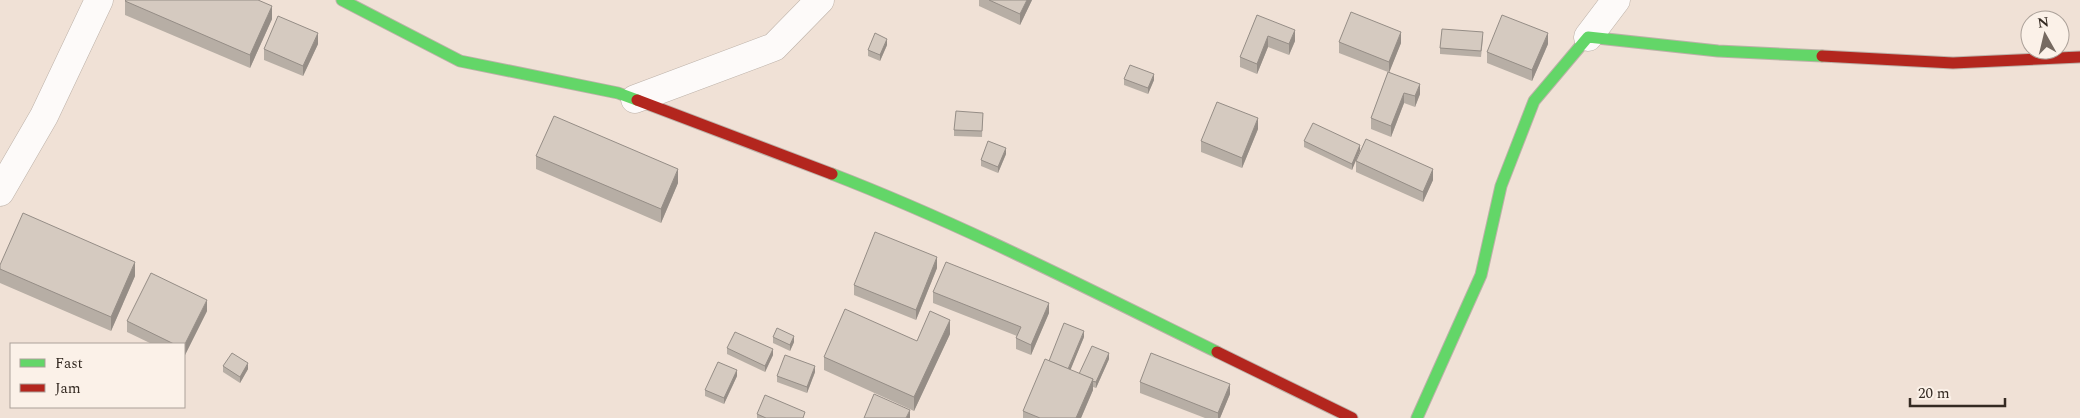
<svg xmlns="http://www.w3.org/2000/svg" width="2080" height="418" viewBox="0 0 2080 418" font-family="Spectral,serif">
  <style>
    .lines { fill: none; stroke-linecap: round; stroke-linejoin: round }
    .street-casing { stroke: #bcb1a8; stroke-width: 29 }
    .fast-casing { stroke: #bcb1a8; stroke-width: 13 }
    .jam-casing { stroke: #bcb1a8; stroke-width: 13 }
    .street { stroke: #fdfaf9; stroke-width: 28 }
    .fast { stroke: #63d668; stroke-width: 11 }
    .jam { stroke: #b3261e; stroke-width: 11 }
    .wall { fill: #b7aea5 }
    .shaded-wall { fill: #958d86 }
    .building { fill: #d5cac0; stroke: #958d86 }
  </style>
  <rect width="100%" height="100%" fill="#f0e1d6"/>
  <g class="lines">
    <defs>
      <g id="street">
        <polyline points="1588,37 1616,0"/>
        <polyline points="635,99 774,47 820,0"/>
        <polyline points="0,192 44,116 99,0"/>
      </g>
      <g id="fast">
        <polyline points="342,0 460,61 618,93 637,100"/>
        <path d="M 832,174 C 964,225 1090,290 1217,352"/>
        <polyline points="1417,418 1481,275 1501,186 1534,101 1588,37 1718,51 1822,56"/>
      </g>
      <g id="jam">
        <polyline points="1822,56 1953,63 2080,57"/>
        <polyline points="637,100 832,174"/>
        <polyline points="1217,352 1352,418"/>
      </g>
    </defs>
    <use href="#street" class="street-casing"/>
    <use href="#fast" class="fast-casing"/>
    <use href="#jam" class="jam-casing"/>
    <use href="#street" class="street"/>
    <use href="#fast" class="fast"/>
    <use href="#jam" class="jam"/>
  </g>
  <g class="wall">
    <polygon points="979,0 1032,0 1020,25 979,6"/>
    <polygon points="125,1 272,19 250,68 125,15"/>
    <polygon points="1257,15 1295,41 1289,55 1268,47 1257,74 1240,67 1240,57"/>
    <polygon points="1483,38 1481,57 1440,54 1440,48"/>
    <polygon points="1339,42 1401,43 1389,72 1420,94 1415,107 1404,103 1391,137 1371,129 1371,118 1388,72 1339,53"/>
    <polygon points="318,44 303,76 264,60 264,49"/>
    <polygon points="1548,44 1532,81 1487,63 1487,52"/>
    <polygon points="887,45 880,61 868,56 868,50"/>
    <polygon points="1124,79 1154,80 1148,94 1124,85"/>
    <polygon points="983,113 982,137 954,136 954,130"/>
    <polygon points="1258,129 1242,168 1201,152 1201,141"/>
    <polygon points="1304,141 1360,145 1352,170 1304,147"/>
    <polygon points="1006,154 998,173 981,166 981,160"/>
    <polygon points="536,156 678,183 661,223 536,169"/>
    <polygon points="1356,161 1433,180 1423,202 1356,172"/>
    <polygon points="0,265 135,276 111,331 0,283"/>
    <polygon points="937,268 916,320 854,295 854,285"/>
    <polygon points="933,292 1049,313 1031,355 1016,349 1016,338 1017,336 933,303"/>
    <polygon points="207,311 184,357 184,344 152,344 127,332 127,321"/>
    <polygon points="950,334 914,411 824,370 824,357 917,341"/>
    <polygon points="773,337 794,342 790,351 773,343"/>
    <polygon points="1084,337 1070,370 1079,374 1109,359 1096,388 1093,387 1093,390 1081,418 1023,418 1023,411 1049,361"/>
    <polygon points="727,348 773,355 765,372 727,354"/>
    <polygon points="223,366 248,369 240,383 223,372"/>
    <polygon points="815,372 807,393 777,382 777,376"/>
    <polygon points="737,376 724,404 705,396 705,390"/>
    <polygon points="1140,382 1230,394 1220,418 1205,418 1140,393"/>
    <polygon points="757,414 805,418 757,418"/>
  </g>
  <g class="shaded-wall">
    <polygon points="1027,0 1032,0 1020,25 1020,14"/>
    <polygon points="272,6 272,19 250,68 250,55"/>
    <polygon points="1295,30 1295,41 1289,55 1289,44"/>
    <polygon points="1401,32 1401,43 1389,73 1389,62"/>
    <polygon points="318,33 318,44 303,76 303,66"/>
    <polygon points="1548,33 1548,44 1532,81 1532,70"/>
    <polygon points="1268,36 1268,47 1257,74 1257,64"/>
    <polygon points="887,39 887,45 880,61 880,55"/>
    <polygon points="1154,74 1154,80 1148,94 1148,88"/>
    <polygon points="1420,84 1420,94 1415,107 1415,96"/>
    <polygon points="1404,93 1404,103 1391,137 1391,126"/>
    <polygon points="1258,118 1258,129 1242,168 1242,158"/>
    <polygon points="1360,145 1360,151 1352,170 1352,164"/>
    <polygon points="1006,148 1006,154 998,173 998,167"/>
    <polygon points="678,169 678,183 661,223 661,209"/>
    <polygon points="1433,169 1433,180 1423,202 1423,192"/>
    <polygon points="937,257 937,268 916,320 916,310"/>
    <polygon points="135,262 135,276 111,331 111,317"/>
    <polygon points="207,300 207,311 184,357 184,346"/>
    <polygon points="1049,303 1049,313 1031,355 1031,345"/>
    <polygon points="950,320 950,334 914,411 914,397"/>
    <polygon points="1084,331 1084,337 1068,376 1068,370"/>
    <polygon points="794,336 794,342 790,351 790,345"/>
    <polygon points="773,349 773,355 765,372 765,366"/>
    <polygon points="1109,353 1109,359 1096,388 1096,382"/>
    <polygon points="248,363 248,369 240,383 240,377"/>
    <polygon points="815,366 815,372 807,393 807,387"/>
    <polygon points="737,370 737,376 724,404 724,398"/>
    <polygon points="1093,379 1093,390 1081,418 1076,418"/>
    <polygon points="1230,384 1230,394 1220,418 1218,418 1218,413"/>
    <polygon points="910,410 910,418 906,418"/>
  </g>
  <g class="building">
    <polygon points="126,0 258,0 272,6 250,55 125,1"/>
    <polygon points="989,0 1027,0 1020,14"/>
    <polygon points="1351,12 1401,32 1389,62 1339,42"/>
    <polygon points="1257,15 1295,30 1289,44 1268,36 1257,64 1240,57"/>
    <polygon points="1502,15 1548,33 1532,70 1487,52"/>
    <polygon points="278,16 318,33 303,66 264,49"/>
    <polygon points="1442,29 1483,32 1481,51 1440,48"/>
    <polygon points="875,33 887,39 880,55 868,50"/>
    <polygon points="1130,65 1154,74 1148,88 1124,79"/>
    <polygon points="1388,72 1420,84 1415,96 1404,93 1391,126 1371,118"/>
    <polygon points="1217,102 1258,118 1242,158 1201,141"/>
    <polygon points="956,111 983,113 982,131 954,130"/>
    <polygon points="554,116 678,169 661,209 536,156"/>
    <polygon points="1313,123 1360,145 1352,164 1304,141"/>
    <polygon points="1366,139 1433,169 1423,192 1356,161"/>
    <polygon points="988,141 1006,148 998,167 981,160"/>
    <polygon points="23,213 135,262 111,317 0,269 0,265"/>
    <polygon points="875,232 937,257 916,310 854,285"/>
    <polygon points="946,262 1049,303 1031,345 1016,338 1021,327 933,292"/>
    <polygon points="151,273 207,300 184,346 184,344 174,344 127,321"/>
    <polygon points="845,309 917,341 930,311 950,320 914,397 824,357"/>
    <polygon points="1064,323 1084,331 1068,369 1049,361"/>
    <polygon points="777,328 794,336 790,345 773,337"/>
    <polygon points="735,332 773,349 765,366 727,348"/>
    <polygon points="1092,346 1109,353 1096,382 1092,381 1093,379 1079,374"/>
    <polygon points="232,353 248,363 240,377 223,366"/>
    <polygon points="1151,353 1230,384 1218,413 1140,382"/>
    <polygon points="785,355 815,366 807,387 777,376"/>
    <polygon points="1045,359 1093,379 1076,418 1040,418 1023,411"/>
    <polygon points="718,362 737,370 724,398 705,390"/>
    <polygon points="874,394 910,410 906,418 864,418"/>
    <polygon points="765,395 805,412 803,418 766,418 757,414"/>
  </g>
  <rect x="10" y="343" width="175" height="65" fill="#fbf1e8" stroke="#aba199"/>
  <rect x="20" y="359" width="25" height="8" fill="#63d668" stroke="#aba199"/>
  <text x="55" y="368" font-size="15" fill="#342a22">Fast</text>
  <rect x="20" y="384" width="25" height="8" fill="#b3261e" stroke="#aba199"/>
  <text x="55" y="393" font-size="15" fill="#342a22">Jam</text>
  <g transform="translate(2045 35) rotate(352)"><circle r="24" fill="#fbf1e8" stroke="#aba199"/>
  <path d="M0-4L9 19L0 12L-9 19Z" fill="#766a61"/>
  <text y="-8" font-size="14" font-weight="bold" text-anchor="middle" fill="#342a22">N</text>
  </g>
  <path d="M1910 398v8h95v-8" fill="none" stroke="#342a22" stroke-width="2.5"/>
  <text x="1918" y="398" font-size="15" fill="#342a22" stroke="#fbf1e8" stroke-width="4" paint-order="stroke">20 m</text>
</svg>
